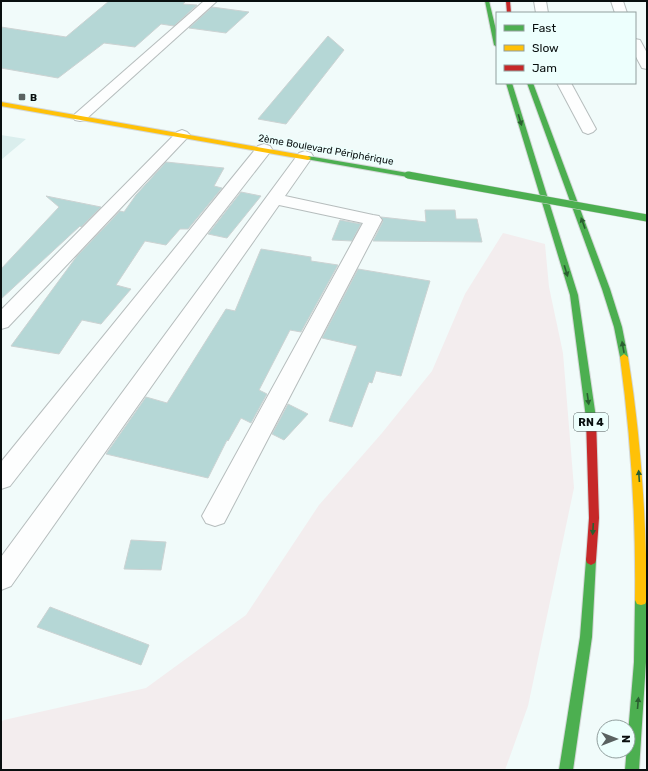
<svg xmlns="http://www.w3.org/2000/svg" width="648" height="771" viewBox="0 0 648 771" font-family="Rubik,sans-serif">
  <style>
    .built { fill: #daeeed }
    .green { fill: #f3edee }
    .building { fill: #b5d7d6; stroke: #ccd3d3 }
    .lines { fill: none; stroke-linecap: round; stroke-linejoin: round }
    .street-casing { stroke: #b6bdbd; stroke-width: 2 }
    .fast-casing { stroke: #d3d7d7; stroke-width: 2 }
    .slow-casing { stroke: #d3d7d7; stroke-width: 2 }
    .jam-casing { stroke: #d3d7d7; stroke-width: 2 }
    .street { fill: #fdfefe; fill-rule: evenodd }
    .fast { fill: #4caf50; fill-rule: evenodd }
    .slow { fill: #ffc107; fill-rule: evenodd }
    .jam { fill: #c62828; fill-rule: evenodd }
    .fast-bridge-casing { stroke: #d3d7d7; stroke-width: 8; stroke-linecap: butt }
    .fast-bridge { stroke: #4caf50; stroke-width: 7 }
    .oneway { fill: #2a5f30 }
    .poi-dot { fill: #5a6261; stroke: #edfffd; stroke-width: 1.5 }
    .labels { text-anchor: middle; stroke-width: 3; stroke-linejoin: round; paint-order: stroke }
    .far-poi-label { font-size: 10px; font-weight: bold; fill: #090f0f; stroke: #edfffd; text-anchor: start }
    .far-street-label { font-size: 10px; fill: #090f0f; stroke: #edfffd }
    .shield { fill: #edfffd; stroke: #4d5756; stroke-width: 1 }
    .shield-label { font-size: 11px; font-weight: bold; fill: #090f0f }
  </style>
  <rect width="100%" height="100%" fill="#f1fbfa"/>
  <polygon class="built" points="1,135 26,139 1,160"/>
  <polygon class="green" points="503,233 545,244 549,287 563,353 574,488 528,706 505,770 1,770 1,722 4,720 146,688 246,615 319,505 382,433 432,371 465,294"/>
  <g class="building">
    <polygon points="109,1 186,1 183,4 197,5 174,26 161,24 135,47 104,43 58,78 1,68 1,27 66,37"/>
    <polygon points="212,7 249,12 226,33 189,28"/>
    <polygon points="328,36 344,50 286,124 258,119"/>
    <polygon points="166,162 224,168 214,186 222,188 188,229 180,229 166,245 145,241 116,285 131,289 101,324 82,320 59,354 11,346 77,256 120,211 124,212 136,195"/>
    <polygon points="241,192 261,196 227,238 208,234"/>
    <polygon points="46,196 101,207 81,227 80,226 1,299 1,269 59,207"/>
    <polygon points="425,210 455,210 456,219 477,219 482,242 373,241 383,221 381,217 426,222"/>
    <polygon points="340,220 361,224 352,241 332,240"/>
    <polygon points="261,249 311,257 311,261 338,265 301,332 290,330 259,390 267,394 251,423 241,418 228,441 227,440 208,478 106,454 146,397 167,403 226,309 235,311"/>
    <polygon points="358,269 430,281 401,376 376,371 372,383 369,382 352,427 329,421 357,346 322,338"/>
    <polygon points="288,404 308,414 284,440 272,434"/>
    <polygon points="131,540 166,542 161,570 124,569"/>
    <polygon points="50,607 149,645 141,665 37,627"/>
  </g>
  <g class="lines">
    <defs>
      <g id="street">
        <polygon points="204,1 217,1 85,120 80,121 75,120 73,117 75,114"/>
        <polygon points="534,1 546,1 548,13 536,13"/>
        <polygon points="611,1 623,1 627,13 615,13"/>
        <polygon points="635,39 640,40 647,53 647,69 642,68 635,55"/>
        <polygon points="557,83 571,83 596,129 593,132 588,134 583,132"/>
        <polygon points="182,130 187,132 190,135 187,138 8,327 1,329 1,310 177,132"/>
        <polygon points="264,144 270,146 272,149 270,152 10,486 1,489 1,462 258,146"/>
        <polygon points="305,151 311,153 313,156 285,196 373,215 379,216 382,220 224,523 215,526 206,523 202,516 363,223 279,205 11,586 1,590 1,557 299,153"/>
      </g>
      <g id="fast">
        <polygon points="485,1 489,1 497,34 497,47 494,45"/>
        <polygon points="506,83 512,83 578,295 596,418 594,420 588,420 586,418 570,295"/>
        <polygon points="527,83 533,83 610,289 622,327 628,357 627,359 621,359 620,357 614,327 602,289"/>
        <polygon points="308,156 408,173 411,175 408,177 306,159 306,157"/>
        <polygon points="591,555 595,557 596,560 592,637 573,770 559,770 580,637 586,560 587,557"/>
        <polygon points="641,595 645,596 647,600 646,662 639,770 625,770 634,662 635,600 637,596"/>
      </g>
      <g id="slow">
        <polygon points="1,102 308,156 311,158 308,160 1,106"/>
        <path d="M 624,354 L 628,357 C 641,438 646,518 647,600 L 645,604 L 641,605 L 637,604 L 635,600 C 636,518 631,438 620,357 Z"/>
      </g>
      <g id="jam">
        <polygon points="506,1 510,1 511,13 507,13"/>
        <polygon points="591,415 594,416 596,418 599,518 596,560 595,563 591,565 587,563 586,560 589,518 586,418 588,416"/>
      </g>
    </defs>
    <use href="#street" class="street-casing"/>
    <use href="#fast" class="fast-casing"/>
    <use href="#slow" class="slow-casing"/>
    <use href="#jam" class="jam-casing"/>
    <use href="#street" class="street"/>
    <use href="#fast" class="fast"/>
    <use href="#slow" class="slow"/>
    <use href="#jam" class="jam"/>
    <defs>
      <polyline id="fast-bridge" points="408,175 647,218"/>
    </defs>
    <use href="#fast-bridge" class="fast-bridge-casing"/>
    <use href="#fast-bridge" class="fast-bridge"/>
  </g>
  <defs><path id="oneway-solid" d="M-6-.8H1V-3.2L6.5 0L1 3.2V.8H-6Z"/></defs>
  <g class="oneway">
    <use href="#oneway-solid" transform="translate(520 120) rotate(73)"/>
    <use href="#oneway-solid" transform="translate(583 223) rotate(-110)"/>
    <use href="#oneway-solid" transform="translate(566 271) rotate(73)"/>
    <use href="#oneway-solid" transform="translate(623 347) rotate(-100)"/>
    <use href="#oneway-solid" transform="translate(588 399) rotate(82)"/>
    <use href="#oneway-solid" transform="translate(639 476) rotate(-94)"/>
    <use href="#oneway-solid" transform="translate(593 529) rotate(93)"/>
    <use href="#oneway-solid" transform="translate(638 703) rotate(-85)"/>
  </g>
  <rect class="poi-dot" x="18" y="93" width="8" height="8" rx="2"/>
  <g class="labels">
    <g class="far-poi-label">
      <text x="30" y="101">B</text>
    </g>
    <g class="far-street-label">
      <text transform="translate(326 149) rotate(10)" y="4">2ème Boulevard Périphérique</text>
    </g>
    <rect class="shield" x="574" y="413" width="34" height="18" rx="3"/>
    <g class="shield-label">
      <text x="591" y="426">RN 4</text>
    </g>
  </g>
  <rect width="648" height="771" fill="none" stroke="#090f0f" stroke-width="4"/>
  <rect x="496" y="12" width="140" height="72" fill="#edfffd" stroke="#929f9e"/>
  <rect x="504" y="25" width="20" height="6" fill="#4caf50" stroke="#929f9e"/>
  <text x="532" y="32" font-size="12" fill="#090f0f">Fast</text>
  <rect x="504" y="45" width="20" height="6" fill="#ffc107" stroke="#929f9e"/>
  <text x="532" y="52" font-size="12" fill="#090f0f">Slow</text>
  <rect x="504" y="65" width="20" height="6" fill="#c62828" stroke="#929f9e"/>
  <text x="532" y="72" font-size="12" fill="#090f0f">Jam</text>
  <g transform="translate(616 739) rotate(90)"><circle r="19" fill="#edfffd" stroke="#929f9e"/>
  <path d="M0-3L7 15L0 10L-7 15Z" fill="#5a6261"/>
  <text y="-6" font-size="11" font-weight="bold" text-anchor="middle" fill="#090f0f">N</text>
  </g>
</svg>
